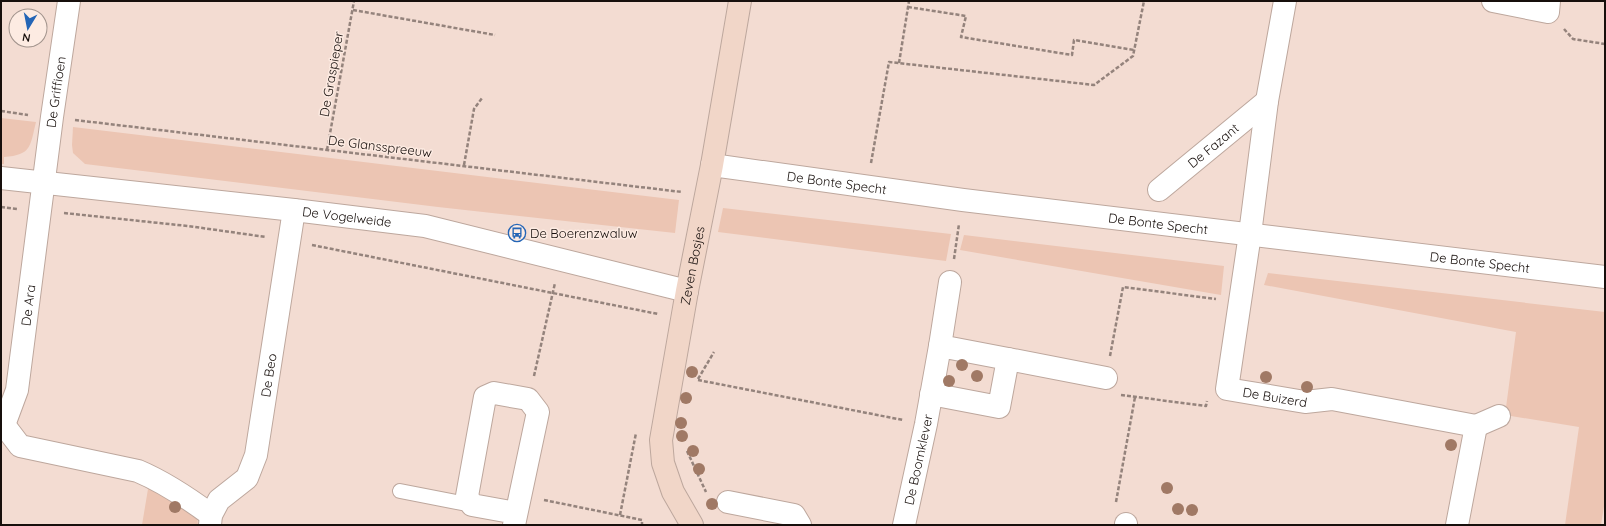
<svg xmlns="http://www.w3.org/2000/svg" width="1606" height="526" viewBox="0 0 1606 526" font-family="Quicksand,sans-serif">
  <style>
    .green { fill: #ecc5b3 }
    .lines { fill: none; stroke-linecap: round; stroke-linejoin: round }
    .lane-casing { stroke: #bda79d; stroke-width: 16 }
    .street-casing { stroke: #bda79d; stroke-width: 24 }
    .secondary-casing { stroke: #bda79d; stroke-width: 24 }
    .path { stroke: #94837c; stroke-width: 2.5; stroke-dasharray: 4 2; stroke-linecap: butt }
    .lane { stroke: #fff; stroke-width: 14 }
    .street { stroke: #fff; stroke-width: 22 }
    .secondary { stroke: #f1d6c8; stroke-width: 22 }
    .tree { fill: #a07965 }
    .labels { text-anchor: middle; stroke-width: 3; stroke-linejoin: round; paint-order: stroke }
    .street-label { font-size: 13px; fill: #170f0c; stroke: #fdebe2 }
    .poi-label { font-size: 13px; fill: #170f0c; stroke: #fdebe2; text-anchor: start }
  </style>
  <rect width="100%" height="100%" fill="#f3dcd2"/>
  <g class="green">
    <path d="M 1,118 L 36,122 C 30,146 32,155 4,157 L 4,164 L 1,164 Z"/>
    <polygon points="73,127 679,200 675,233 438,207 85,164 73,153 72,145"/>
    <polygon points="723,208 951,234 946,261 718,232"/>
    <polygon points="964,235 1224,266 1221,295 960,250"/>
    <polygon points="1268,273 1605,312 1605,500 1601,525 1565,525 1579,427 1505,415 1516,332 1264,285"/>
    <polygon points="149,483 197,516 198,525 142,525"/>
  </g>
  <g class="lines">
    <defs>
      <polyline id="lane" points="400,491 472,505"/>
      <g id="street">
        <path id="s1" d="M 1285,1 L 1267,101 L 1250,234 L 1227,389 L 1305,402 L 1332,399 L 1476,426 L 1457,525"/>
        <polyline points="1493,1 1548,12 1549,1"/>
        <path id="s2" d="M 712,165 L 963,200 L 1605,277"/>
        <path id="s3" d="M 1,178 L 294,210 L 425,226 L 687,291"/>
        <path id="s4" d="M 1159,190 L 1267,101"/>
        <polyline points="940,346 950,282"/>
        <polyline points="1008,359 1106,378"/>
        <path d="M 4,425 L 20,446 L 138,471 C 164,482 188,498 211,515"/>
        <path id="s5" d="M 1,426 L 4,425 L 17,390 L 52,117 L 69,1"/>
        <polyline points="1476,426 1499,416"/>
        <polyline points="728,502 794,515 800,525"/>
        <path id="s6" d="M 210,525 L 211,515 L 219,500 L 247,478 L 256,455 L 294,210"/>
        <polyline points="514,525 538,412 528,399 494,393 485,397 467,496 472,505 516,513"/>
        <path id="s7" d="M 904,525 L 926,424 L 940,346 L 1008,359 L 999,407 L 931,394"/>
        <polyline points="1126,525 1126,524"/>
      </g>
      <g id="secondary">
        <path id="s8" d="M 692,525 L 673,492 L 663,463 L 661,440 L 687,291 L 712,165 L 740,1"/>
      </g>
    </defs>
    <use href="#lane" class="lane-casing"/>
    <use href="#street" class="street-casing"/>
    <use href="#secondary" class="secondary-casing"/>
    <g class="path">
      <polyline points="908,7 966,16 961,37 1072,55 1074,40 1134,50"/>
      <polyline points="353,10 495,35"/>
      <polyline points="1564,29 1573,39 1605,44"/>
      <polyline points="899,63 909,1"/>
      <polyline points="1,111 28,115"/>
      <polyline points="75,120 682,192"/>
      <polyline points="327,150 354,1"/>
      <polyline points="871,163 889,62 1094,85 1133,56 1144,1"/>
      <polyline points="464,165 474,109 482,98"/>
      <polyline points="1,207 17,209"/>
      <polyline points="64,213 188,226 266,237"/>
      <polyline points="312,245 658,314"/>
      <polyline points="954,259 959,224"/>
      <polyline points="1110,356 1123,287 1216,299"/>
      <polyline points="534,376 555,283"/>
      <polyline points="698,379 714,352"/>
      <polyline points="698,380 903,420"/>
      <polyline points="1121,395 1206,406 1207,401"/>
      <polyline points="687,451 706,492"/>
      <polyline points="544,500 642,520 642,525"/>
      <polyline points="1116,502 1135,397"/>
      <polyline points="620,515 636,433"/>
    </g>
    <use href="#lane" class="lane"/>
    <use href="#street" class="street"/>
    <use href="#secondary" class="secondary"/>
  </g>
  <g class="tree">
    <circle cx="962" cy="365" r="6"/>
    <circle cx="692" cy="372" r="6"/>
    <circle cx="977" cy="376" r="6"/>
    <circle cx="1266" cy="377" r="6"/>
    <circle cx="949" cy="381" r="6"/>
    <circle cx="1307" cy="387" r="6"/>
    <circle cx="686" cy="398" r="6"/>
    <circle cx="681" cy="423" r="6"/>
    <circle cx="682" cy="436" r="6"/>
    <circle cx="1451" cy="445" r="6"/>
    <circle cx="693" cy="451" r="6"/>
    <circle cx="699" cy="469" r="6"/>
    <circle cx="1167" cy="488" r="6"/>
    <circle cx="712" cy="504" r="6"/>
    <circle cx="175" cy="507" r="6"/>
    <circle cx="1178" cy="509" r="6"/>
    <circle cx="1192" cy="510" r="6"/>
  </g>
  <defs>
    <symbol id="bus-ring" viewBox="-11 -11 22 22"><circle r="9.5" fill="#fdebe2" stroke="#2465b6" stroke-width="1.5"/><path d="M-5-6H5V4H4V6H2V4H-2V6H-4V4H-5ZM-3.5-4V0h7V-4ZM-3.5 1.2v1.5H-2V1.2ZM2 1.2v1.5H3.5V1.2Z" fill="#2465b6"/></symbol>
  </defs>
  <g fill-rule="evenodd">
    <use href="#bus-ring" x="507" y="223" width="20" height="20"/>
  </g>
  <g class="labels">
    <g class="street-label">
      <text transform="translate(331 74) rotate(-80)" y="5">De Graspieper</text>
      <text dy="5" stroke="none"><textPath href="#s5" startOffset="341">De Griffioen</textPath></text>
      <text dy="5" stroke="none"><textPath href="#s4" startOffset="70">De Fazant</textPath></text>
      <text transform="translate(380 146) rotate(7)" y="5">De Glansspreeuw</text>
      <text dy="5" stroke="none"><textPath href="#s2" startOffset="126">De Bonte Specht</textPath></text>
      <text dy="5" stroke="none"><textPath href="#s3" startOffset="348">De Vogelweide</textPath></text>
      <text dy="5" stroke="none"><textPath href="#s2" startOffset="450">De Bonte Specht</textPath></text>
      <text dy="5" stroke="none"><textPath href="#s2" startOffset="774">De Bonte Specht</textPath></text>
      <text dy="5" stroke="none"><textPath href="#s8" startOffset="269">Zeven Bosjes</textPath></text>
      <text dy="5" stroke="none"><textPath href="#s5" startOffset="126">De Ara</textPath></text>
      <text dy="5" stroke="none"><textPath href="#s6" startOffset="168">De Beo</textPath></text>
      <text dy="5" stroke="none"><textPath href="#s1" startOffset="441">De Buizerd</textPath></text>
      <text dy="5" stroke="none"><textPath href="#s7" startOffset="67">De Boomklever</textPath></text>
    </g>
    <g class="poi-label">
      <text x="530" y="238">De Boerenzwaluw</text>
    </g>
  </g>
  <rect width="1606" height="526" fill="none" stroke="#170f0c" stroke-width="4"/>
  <g transform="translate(28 28) rotate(190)"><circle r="19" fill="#fdebe2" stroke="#a1938c"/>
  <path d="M0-3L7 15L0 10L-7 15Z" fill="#2465b6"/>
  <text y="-6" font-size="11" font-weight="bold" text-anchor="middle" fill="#170f0c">N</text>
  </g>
</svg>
